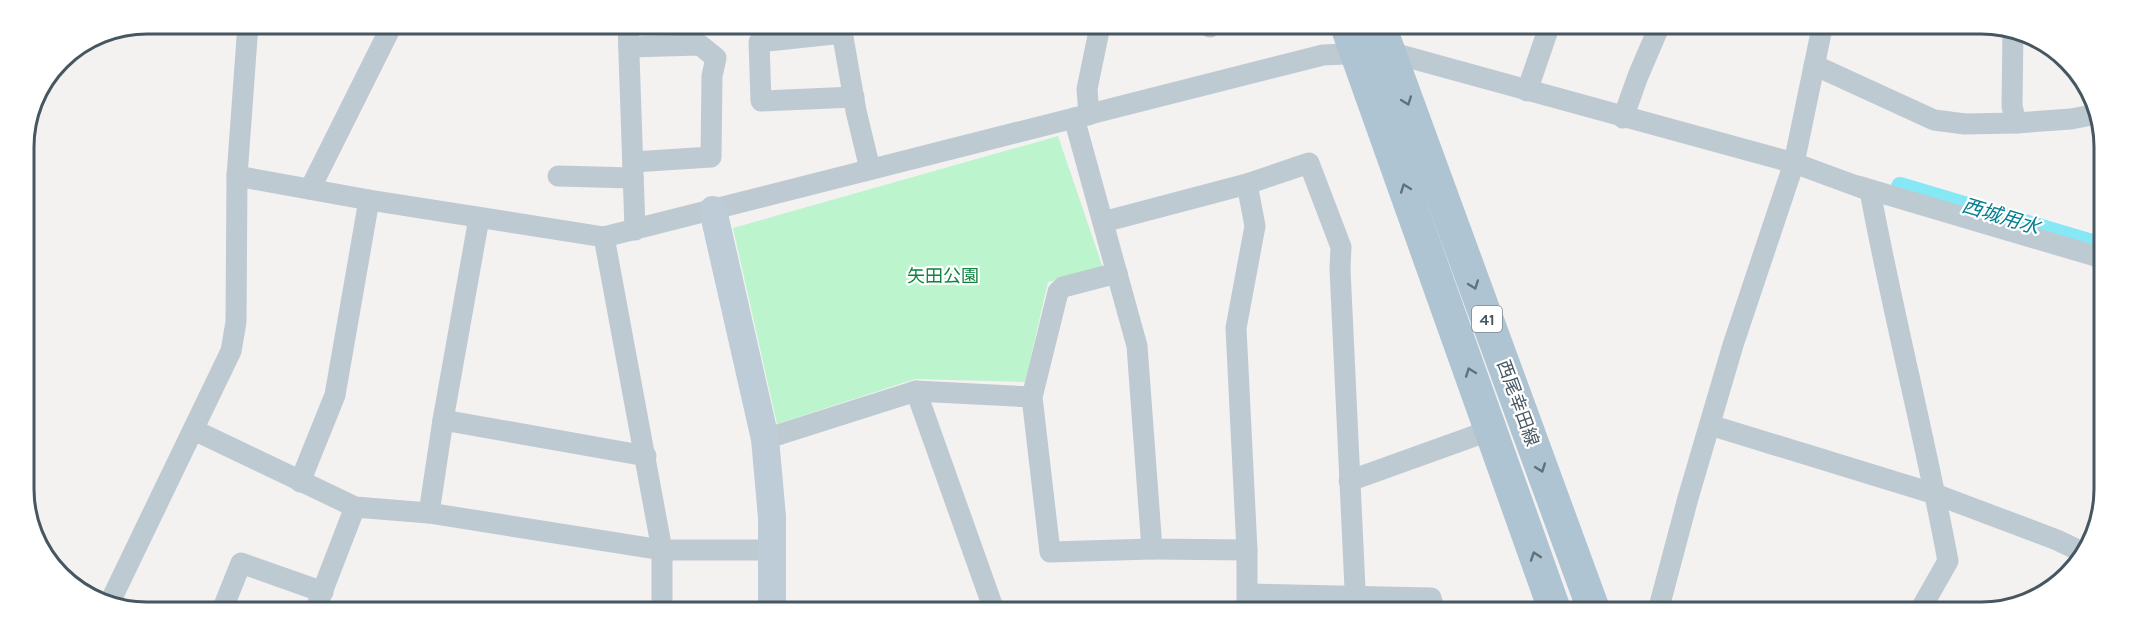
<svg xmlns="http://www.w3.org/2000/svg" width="2129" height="636" viewBox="0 0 2129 636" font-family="Karla,'Noto Sans JP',sans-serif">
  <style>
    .green { fill: #bcf4cd }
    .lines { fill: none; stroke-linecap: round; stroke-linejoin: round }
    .canal { stroke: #86e8f5; stroke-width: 18 }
    .street { stroke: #becad2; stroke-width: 21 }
    .secondary { stroke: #bdccd6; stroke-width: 28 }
    .primary { stroke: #aec4d2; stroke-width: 33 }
    .oneway { stroke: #61727d }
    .labels { text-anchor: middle; stroke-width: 4.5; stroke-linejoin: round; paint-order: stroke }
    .shield { fill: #fff; stroke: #7e8990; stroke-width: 1.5 }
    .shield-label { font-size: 16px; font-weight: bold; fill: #475761 }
    .park-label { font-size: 18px; fill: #0e853f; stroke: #fff }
    .street-label { font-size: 18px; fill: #475761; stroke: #fff }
    .water-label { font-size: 20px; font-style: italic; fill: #048090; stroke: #fff }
    .rim { fill: none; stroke: #475761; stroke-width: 3 }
  </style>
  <rect width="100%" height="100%" fill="#f4f1f1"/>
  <polygon class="green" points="1058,136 1103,268 1048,282 1025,382 915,379 777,424 733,228"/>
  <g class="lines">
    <polyline class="canal" points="1900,186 2102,246"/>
    <g class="street">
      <polyline points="628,25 635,230"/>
      <polyline points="841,26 856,111 870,169"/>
      <polyline points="1210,27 1211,26"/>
      <polyline points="2013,28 2012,106 2016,123 2071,119 2097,114"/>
      <polyline points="843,33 759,42 761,101 854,97"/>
      <polyline points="629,47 700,45 716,58 712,76 711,157 633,162"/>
      <polyline points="1814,65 1934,120 1965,124 2016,123"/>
      <polyline points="1527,91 1549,27"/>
      <polyline points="1089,115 1087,89 1100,26"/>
      <polyline points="1074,118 1137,346 1152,549 1247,550"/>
      <polyline points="1623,118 1638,76 1659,27"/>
      <path d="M 237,176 L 369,200 L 604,237 L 1323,55 L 1389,52 L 1794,163 L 1870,191 C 1893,315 1925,437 1948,561 L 1919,612"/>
      <polyline points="558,176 633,178"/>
      <polyline points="1247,184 1255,226 1236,328 1247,550 1247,610"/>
      <polyline points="1858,186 2102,258"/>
      <polyline points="310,189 392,25"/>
      <polyline points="1103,222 1247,184 1309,163 1341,247 1340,269 1356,610"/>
      <polyline points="604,237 662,550 662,609"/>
      <polyline points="916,391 994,610"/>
      <polyline points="1032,397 1050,552 1152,549"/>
      <polyline points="443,420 646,456"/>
      <polyline points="1710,425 1935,494 2057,540 2080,551"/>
      <polyline points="194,430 355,507 429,513 662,550 774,550"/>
      <polyline points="765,439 916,391 1032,397 1058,292 1063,287 1117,273"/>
      <polyline points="1349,481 1491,430"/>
      <polyline points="300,482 335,395 369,200"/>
      <polyline points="429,513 443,420 479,218"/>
      <polyline points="1248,594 1431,598 1435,611"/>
      <polyline points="109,604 231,351 236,322 237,176 248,24"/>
      <polyline points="223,608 241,563 323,592"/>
      <polyline points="316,608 355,507"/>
      <polyline points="1658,611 1688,498 1733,345 1794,163 1822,28"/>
    </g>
    <polyline class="secondary" points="713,210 765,439 772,517 772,609"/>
    <g class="primary">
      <polyline points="1347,27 1555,611"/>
      <polyline points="1380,27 1594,611"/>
    </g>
  </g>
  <defs><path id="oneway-chevron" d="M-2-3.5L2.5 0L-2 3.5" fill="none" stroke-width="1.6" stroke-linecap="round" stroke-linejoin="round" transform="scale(1.5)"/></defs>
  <g class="oneway">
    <use href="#oneway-chevron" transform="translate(1407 101) rotate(70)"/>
    <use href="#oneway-chevron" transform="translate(1405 188) rotate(-110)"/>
    <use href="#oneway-chevron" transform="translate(1474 285) rotate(70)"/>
    <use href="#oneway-chevron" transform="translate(1470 372) rotate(-110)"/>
    <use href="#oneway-chevron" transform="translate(1541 468) rotate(70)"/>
    <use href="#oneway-chevron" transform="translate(1535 556) rotate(-109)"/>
  </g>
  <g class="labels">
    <rect class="shield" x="1472" y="306" width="30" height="26" rx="4.5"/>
    <g class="shield-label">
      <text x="1487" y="325">41</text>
    </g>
    <g class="park-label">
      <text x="943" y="282">矢田公園</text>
    </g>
    <g class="street-label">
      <text transform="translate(1518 403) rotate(70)" y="6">西尾幸田線</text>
    </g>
    <g class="water-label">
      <text transform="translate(2001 216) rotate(17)" y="7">西城用水</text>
    </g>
  </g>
  <path d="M0 0H2129V636H0ZM147 34H1981A113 113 0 0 1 2094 147V489A113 113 0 0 1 1981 602H147A113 113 0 0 1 34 489V147A113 113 0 0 1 147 34Z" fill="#fff" fill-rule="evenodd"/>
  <path class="rim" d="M147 34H1981A113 113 0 0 1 2094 147V489A113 113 0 0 1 1981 602H147A113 113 0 0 1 34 489V147A113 113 0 0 1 147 34Z"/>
</svg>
